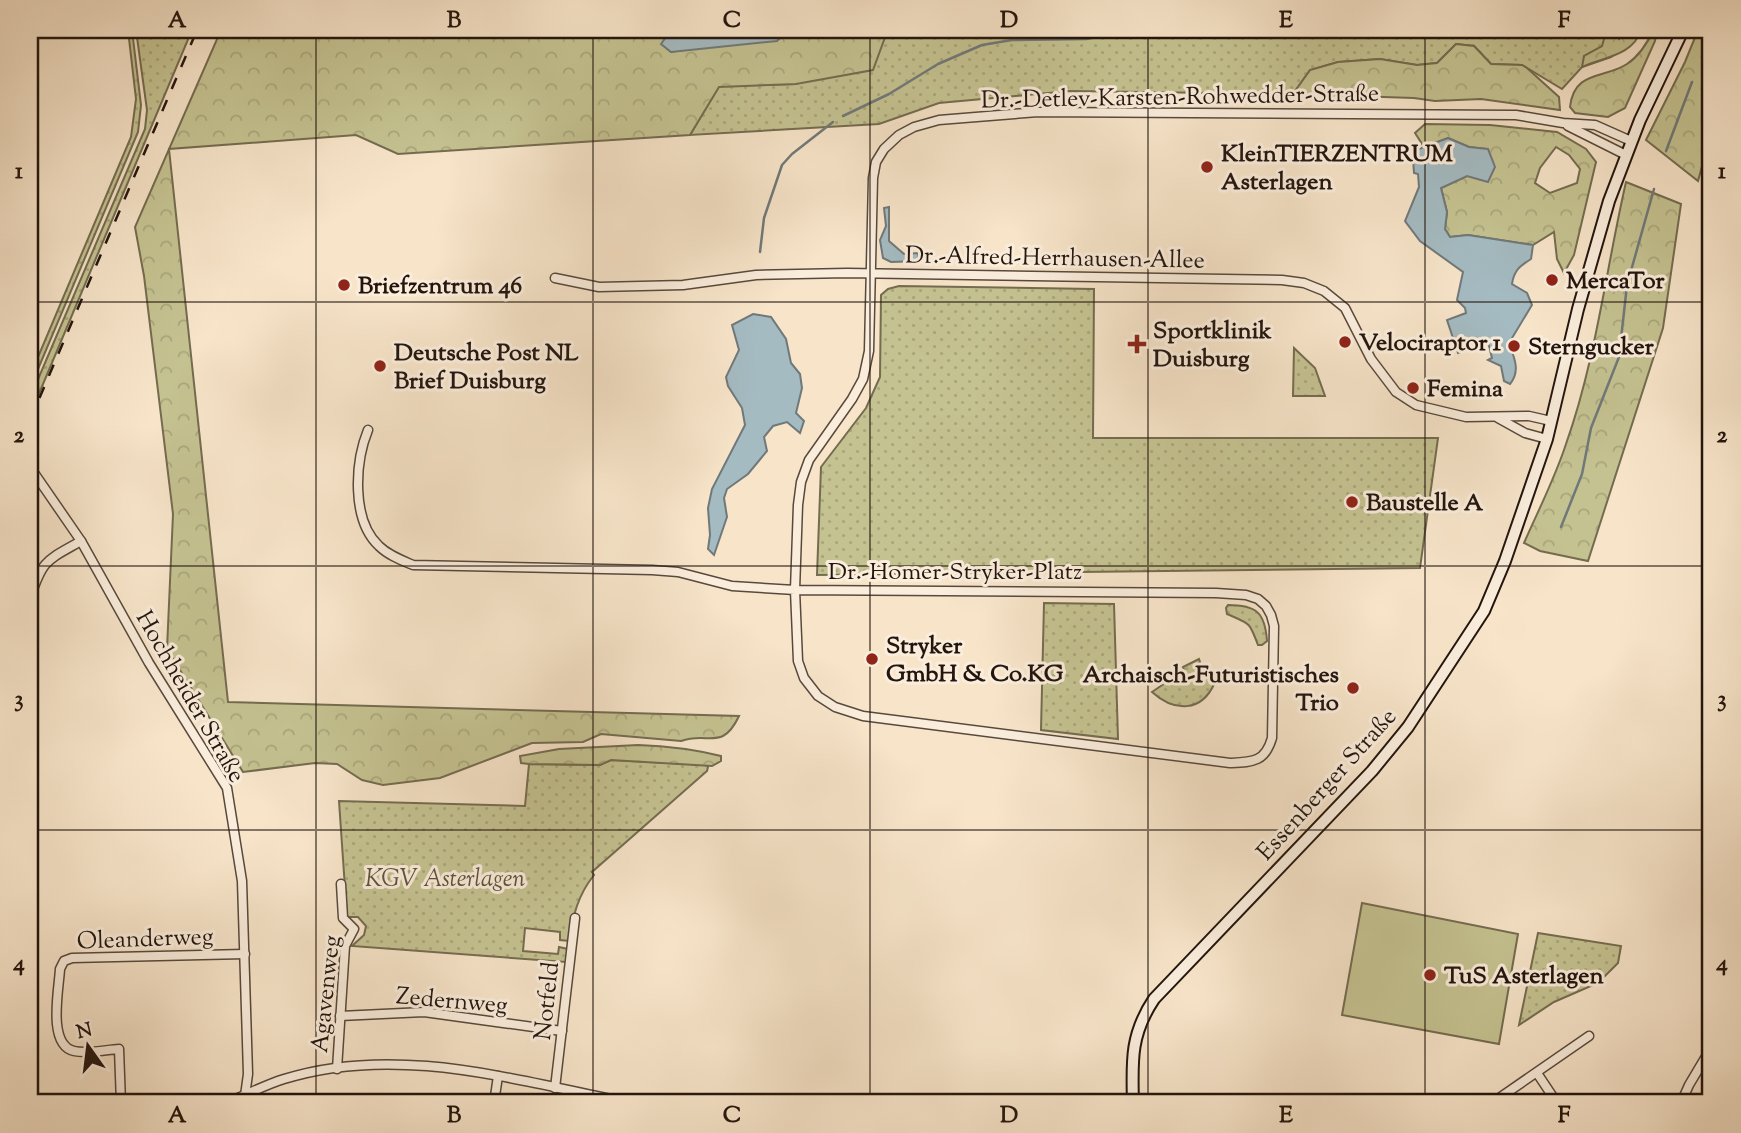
<svg xmlns="http://www.w3.org/2000/svg" width="1741" height="1133" viewBox="0 0 1741 1133" font-family="'Sorts Mill Goudy',serif">
  <style>
    .green { fill: url(#green-dots); stroke: #746c50; stroke-width: 2 }
    .forest { fill: url(#forest-crowns); stroke: #746c50; stroke-width: 2; fill-rule: evenodd }
    .pitch { fill: #c5c291; stroke: #746c50; stroke-width: 2 }
    .water { fill: #a4bbc2; stroke: #70797a; stroke-width: 2 }
    .lines { fill: none; stroke-linecap: round; stroke-linejoin: round }
    .stream { stroke: #70797a; stroke-width: 2.5 }
    .minor-casing { stroke: #58493d; stroke-width: 11 }
    .secondary-casing { stroke: #23150e; stroke-width: 14 }
    .minor { stroke: #faeddc; stroke-width: 8 }
    .secondary { stroke: #faeddc; stroke-width: 10 }
    .rail { stroke: #23150e; stroke-width: 2.5; stroke-dasharray: 12 12; stroke-linecap: butt }
    .grid { fill: none; stroke: #23150e; stroke-width: 2; stroke-opacity: 0.55 }
    .poi-dot { fill: #8f2418; stroke: #faeddc; stroke-width: 2.5 }
    .labels { text-anchor: middle; stroke-width: 6; stroke-linejoin: round; paint-order: stroke }
    .street-label { font-size: 24px; fill: #23150e; stroke: #faeddc }
    .poi-label { font-size: 24px; font-weight: bold; fill: #23150e; stroke: #faeddc; text-anchor: start }
    .park-label { font-size: 24px; font-style: italic; fill: #5c523c; stroke: #faeddc }
    .neatline { fill: none; stroke: #23150e; stroke-width: 2.5 }
    .grid-label { font-size: 23px; text-anchor: middle; font-weight: bold; fill: #23150e }
  </style>
  <defs>
    <pattern id="green-dots" width="8" height="8" patternUnits="userSpaceOnUse" patternTransform="scale(1.75)"><rect width="8" height="8" fill="#c5c291"/><path d="M2 2h.1M6 6h.1" fill="none" stroke="#a9a67c" stroke-width="1.8" stroke-linecap="round"/></pattern>
    <pattern id="forest-crowns" width="20" height="18" patternUnits="userSpaceOnUse" patternTransform="scale(1.75)"><rect width="20" height="18" fill="#c5c291"/><path d="M2 6a3 3 0 1 1 6 0M12 15a3 3 0 1 1 6 0" fill="none" stroke="#a9a67c"/></pattern>
  </defs>
  <rect width="100%" height="100%" fill="#f7e4c9"/>
  <filter id="stains"><feTurbulence type="fractalNoise" baseFrequency=".00286" numOctaves="4"/><feColorMatrix values="0 0 0 0 .2 0 0 0 0 .09 0 0 0 0 .02 0 0 0 .5 -.17"/></filter>
  <radialGradient id="worn" r=".72"><stop offset=".6" stop-color="#630" stop-opacity="0"/><stop offset="1" stop-color="#630" stop-opacity=".3"/></radialGradient>
  <g class="green">
    <polygon points="128,30 132,30 141,105 138,132 30,388 30,376 131,137 136,99"/>
    <polygon points="136,30 192,30 30,415 30,398 145,129 147,110"/>
    <polygon points="891,30 1641,30 1639,36 1611,57 1582,67 1562,89 1522,65 1491,64 1474,46 1456,44 1437,63 1417,65 1380,59 1338,62 1310,70 1293,94 1070,91 939,103 879,124 690,135 719,86 796,84"/>
    <polygon points="899,286 1094,289 1093,438 1438,438 1420,568 817,575 821,467 866,408 880,377 881,295 888,289"/>
    <polygon points="1294,348 1315,368 1325,396 1293,396"/>
    <polygon points="1044,603 1114,604 1118,739 1041,730"/>
    <path d="M 1228,605 C 1256,605 1265,612 1267,641 L 1262,645 L 1258,645 C 1249,621 1250,624 1227,614 L 1226,608 Z"/>
    <path d="M 1199,659 L 1200,662 L 1194,668 L 1202,676 L 1215,682 C 1202,713 1174,712 1152,692 L 1184,670 L 1183,667 Z"/>
    <path d="M 611,760 L 706,765 L 708,767 L 707,771 L 592,872 L 594,875 C 578,895 573,915 569,941 L 560,940 L 560,932 L 525,928 L 523,951 L 558,954 L 559,947 L 568,949 L 566,962 L 352,946 L 364,935 L 366,926 L 358,917 L 347,917 L 339,801 L 525,806 L 529,764 L 600,765 Z"/>
    <polygon points="1538,933 1621,946 1618,963 1598,983 1554,1002 1519,1025"/>
  </g>
  <g class="forest">
    <path d="M 221,30 L 671,30 L 662,44 L 671,52 L 784,33 L 785,30 L 891,30 L 887,32 L 873,70 L 796,84 L 719,87 L 690,135 L 398,154 L 356,135 L 169,149 L 228,702 L 739,716 C 722,752 708,731 681,741 L 601,734 L 583,742 L 532,743 L 440,778 L 383,785 L 362,780 L 337,764 L 315,763 L 243,772 L 167,649 L 173,514 L 144,276 L 135,227 Z"/>
    <path d="M 1613,30 L 1619,39 L 1625,30 L 1641,30 C 1633,56 1603,57 1582,67 L 1584,56 L 1602,46 L 1606,32 Z"/>
    <path d="M 1653,30 L 1657,30 L 1655,41 L 1625,108 L 1608,117 L 1575,113 L 1570,107 C 1574,70 1604,79 1627,64 C 1639,56 1647,44 1653,30 Z"/>
    <polygon points="1698,30 1711,30 1711,133 1698,181 1646,140 1685,62"/>
    <polygon points="1456,44 1474,46 1491,64 1522,65 1527,68 1559,97 1560,110 1481,99 1435,101 1414,98 1293,94 1310,70 1338,62 1380,59 1417,65 1437,63"/>
    <path d="M 1425,124 L 1490,125 L 1557,132 L 1586,149 L 1596,162 L 1574,255 L 1564,273 L 1557,259 L 1554,232 L 1533,245 L 1468,235 L 1450,237 L 1445,229 L 1447,212 L 1441,188 L 1467,176 L 1487,149 L 1469,147 L 1448,138 L 1424,147 L 1415,133 ZM 1556,147 L 1569,155 L 1580,169 L 1577,183 L 1550,193 L 1535,183 L 1540,168 Z"/>
    <path d="M 1626,182 L 1681,204 L 1663,328 L 1588,561 L 1540,551 L 1524,543 C 1538,511 1555,478 1566,444 C 1596,360 1606,269 1626,182 Z"/>
    <path d="M 638,745 C 666,746 693,749 721,756 L 721,761 L 712,766 L 611,760 L 600,765 L 529,764 L 521,763 L 520,756 L 559,749 Z"/>
  </g>
  <polygon class="pitch" points="1362,903 1518,934 1499,1044 1342,1015"/>
  <g class="water">
    <polygon points="671,30 785,30 785,33 777,41 671,52 661,44"/>
    <path d="M 1448,138 L 1469,147 L 1488,149 L 1495,167 L 1488,182 L 1467,176 L 1441,188 L 1447,212 L 1445,229 L 1450,237 L 1468,235 L 1533,245 L 1531,259 C 1520,266 1514,270 1512,284 L 1527,293 L 1532,305 L 1509,343 C 1514,357 1521,371 1510,384 L 1504,381 L 1501,366 L 1488,360 L 1492,358 L 1488,342 L 1458,353 L 1447,320 L 1466,313 L 1465,308 L 1457,300 L 1463,272 L 1420,241 L 1405,221 L 1419,187 L 1418,174 L 1414,173 L 1413,159 L 1416,150 Z"/>
    <polygon points="889,207 889,241 904,254 918,253 919,261 891,262 883,258 880,240 886,226 884,208"/>
    <polygon points="753,314 771,317 786,339 791,363 800,374 802,388 796,413 804,421 800,433 787,422 773,426 764,437 767,451 748,474 727,489 724,498 727,517 714,555 708,549 710,535 708,508 712,489 745,425 742,408 728,386 726,377 739,350 732,325"/>
  </g>
  <g class="lines">
    <g class="stream">
      <polyline points="1702,64 1711,33"/>
      <polyline points="843,116 889,94 938,64 982,45 1012,40 1086,39 1138,30"/>
      <polyline points="1666,151 1692,82"/>
      <polyline points="760,252 764,218 782,165 792,154 833,122"/>
      <polyline points="1561,527 1582,474 1591,428 1619,357 1627,285 1654,189"/>
    </g>
    <defs>
      <g id="minor">
        <polyline points="1568,126 1626,155"/>
        <polyline points="555,278 599,287 683,285 756,275 847,273 1282,280 1304,283 1324,291 1345,308 1371,359 1396,392 1416,405 1466,417 1529,416 1551,421"/>
        <polyline points="1498,418 1525,433 1547,439"/>
        <path d="M 368,430 C 355,462 351,520 379,546 C 388,555 401,560 413,565 L 652,570 L 678,572 L 732,586 L 795,590 L 1216,593 L 1246,595 L 1258,599 L 1266,606 L 1271,615 L 1274,626 L 1272,738 C 1265,762 1253,762 1230,763 L 863,716 L 835,707 L 818,696 L 804,678 L 798,661 L 795,590 L 798,505 L 801,482 L 809,460 L 852,399 L 863,379 L 869,351 L 873,178 L 876,162 L 884,149 L 899,135 L 914,127 L 939,120 L 1038,112 L 1516,115 L 1563,123 L 1595,125 L 1631,141"/>
        <polyline points="30,467 81,541 149,663 227,788 242,881 248,1074 244,1103"/>
        <path d="M 30,598 C 43,559 46,561 81,541"/>
        <polyline points="340,1016 424,1012 562,1031"/>
        <polyline points="337,1069 345,946 354,929 343,918 341,884"/>
        <polyline points="1537,1073 1557,1103"/>
        <polyline points="555,1088 575,918"/>
        <path d="M 121,1103 L 119,1049 C 105,1050 87,1054 74,1051 C 47,1045 59,989 60,969 L 64,961 L 72,958 L 245,954"/>
        <path d="M 225,1103 C 245,1096 264,1085 284,1079 C 400,1043 519,1082 632,1103"/>
        <polyline points="494,1103 498,1076"/>
        <polyline points="1492,1103 1589,1036"/>
        <polyline points="1681,1103 1689,1085 1711,1048"/>
      </g>
      <path id="secondary" d="M 1133,1103 C 1132,1062 1130,1035 1154,999 L 1372,771 L 1408,727 L 1484,611 L 1505,561 L 1547,439 L 1578,309 L 1609,201 L 1640,120 L 1683,30"/>
    </defs>
    <use href="#minor" class="minor-casing"/>
    <use href="#secondary" class="secondary-casing"/>
    <use href="#minor" class="minor"/>
    <use href="#secondary" class="secondary"/>
    <polyline class="rail" points="30,420 197,30"/>
  </g>
  <path class="grid" d="M 316,30 L 316,1103M 593,30 L 593,1103M 870,30 L 870,1103M 1148,30 L 1148,1103M 1425,30 L 1425,1103M 30,302 L 1711,302M 30,566 L 1711,566M 30,830 L 1711,830"/>
  <g class="poi-dot">
    <circle cx="1207" cy="167" r="7"/>
    <circle cx="1552" cy="280" r="7"/>
    <circle cx="344" cy="285" r="7"/>
    <circle cx="1345" cy="342" r="7"/>
    <path d="M1133.5 333.5h7v7h7v7h-7v7h-7v-7h-7v-7h7z"/>
    <circle cx="1514" cy="346" r="7"/>
    <circle cx="380" cy="366" r="7"/>
    <circle cx="1413" cy="388" r="7"/>
    <circle cx="1352" cy="502" r="7"/>
    <circle cx="872" cy="659" r="7"/>
    <circle cx="1353" cy="688" r="7"/>
    <circle cx="1430" cy="975" r="7"/>
  </g>
  <g class="labels">
    <g class="street-label">
      <text transform="translate(1180 96) rotate(-1)" y="8">Dr.-Detlev-Karsten-Rohwedder-Straße</text>
      <text transform="translate(1055 257) rotate(1)" y="8">Dr.-Alfred-Herrhausen-Allee</text>
      <text x="955" y="579">Dr.-Homer-Stryker-Platz</text>
      <text transform="translate(191 696) rotate(60)" y="8">Hochheider Straße</text>
      <text transform="translate(1326 784) rotate(-48)" y="8">Essenberger Straße</text>
      <text transform="translate(145 938) rotate(-2)" y="8">Oleanderweg</text>
      <text transform="translate(325 994) rotate(-84)" y="8">Agavenweg</text>
      <text transform="translate(452 1000) rotate(5)" y="8">Zedernweg</text>
      <text transform="translate(546 1001) rotate(-84)" y="8">Notfeld</text>
    </g>
    <g class="poi-label">
      <text x="1221" y="161">KleinTIERZENTRUM<tspan x="1221" dy="28">Asterlagen</tspan></text>
      <text x="1566" y="288">MercaTor</text>
      <text x="358" y="293">Briefzentrum 46</text>
      <text x="1153" y="338">Sportklinik<tspan x="1153" dy="28">Duisburg</tspan></text>
      <text x="1359" y="350">Velociraptor 1</text>
      <text x="1528" y="354">Sterngucker</text>
      <text x="394" y="360">Deutsche Post NL<tspan x="394" dy="28">Brief Duisburg</tspan></text>
      <text x="1427" y="396">Femina</text>
      <text x="1366" y="510">Baustelle A</text>
      <text x="886" y="653">Stryker<tspan x="886" dy="28">GmbH &amp; Co.KG</tspan></text>
      <text x="1339" y="682" text-anchor="end">Archaisch-Futuristisches<tspan x="1339" dy="28">Trio</tspan></text>
      <text x="1444" y="983">TuS Asterlagen</text>
    </g>
    <g class="park-label">
      <text x="445" y="886">KGV Asterlagen</text>
    </g>
  </g>
  <rect width="1741" height="1133" fill="none" stroke="#f7e4c9" stroke-width="77"/>
  <g transform="translate(88 1046) rotate(346)" stroke="#faeddc" stroke-width="5" paint-order="stroke">
  <path d="M0-5L12 26L0 18L-12 26Z" fill="#23150e"/>
  <text y="-10" font-size="19" font-weight="bold" text-anchor="middle" fill="#23150e">N</text>
  </g>
  <rect x="38" y="38" width="1664" height="1056" class="neatline"/>
  <g class="grid-label">
    <text x="177" y="27">A</text>
    <text x="454" y="27">B</text>
    <text x="732" y="27">C</text>
    <text x="1009" y="27">D</text>
    <text x="1286" y="27">E</text>
    <text x="1564" y="27">F</text>
    <text x="19" y="178">1</text>
    <text x="1722" y="178">1</text>
    <text x="19" y="442">2</text>
    <text x="1722" y="442">2</text>
    <text x="19" y="706">3</text>
    <text x="1722" y="706">3</text>
    <text x="19" y="970">4</text>
    <text x="1722" y="970">4</text>
    <text x="177" y="1122">A</text>
    <text x="454" y="1122">B</text>
    <text x="732" y="1122">C</text>
    <text x="1009" y="1122">D</text>
    <text x="1286" y="1122">E</text>
    <text x="1564" y="1122">F</text>
  </g>
  <rect width="100%" height="100%" filter="url(#stains)"/>
  <rect width="100%" height="100%" fill="url(#worn)"/>
</svg>
